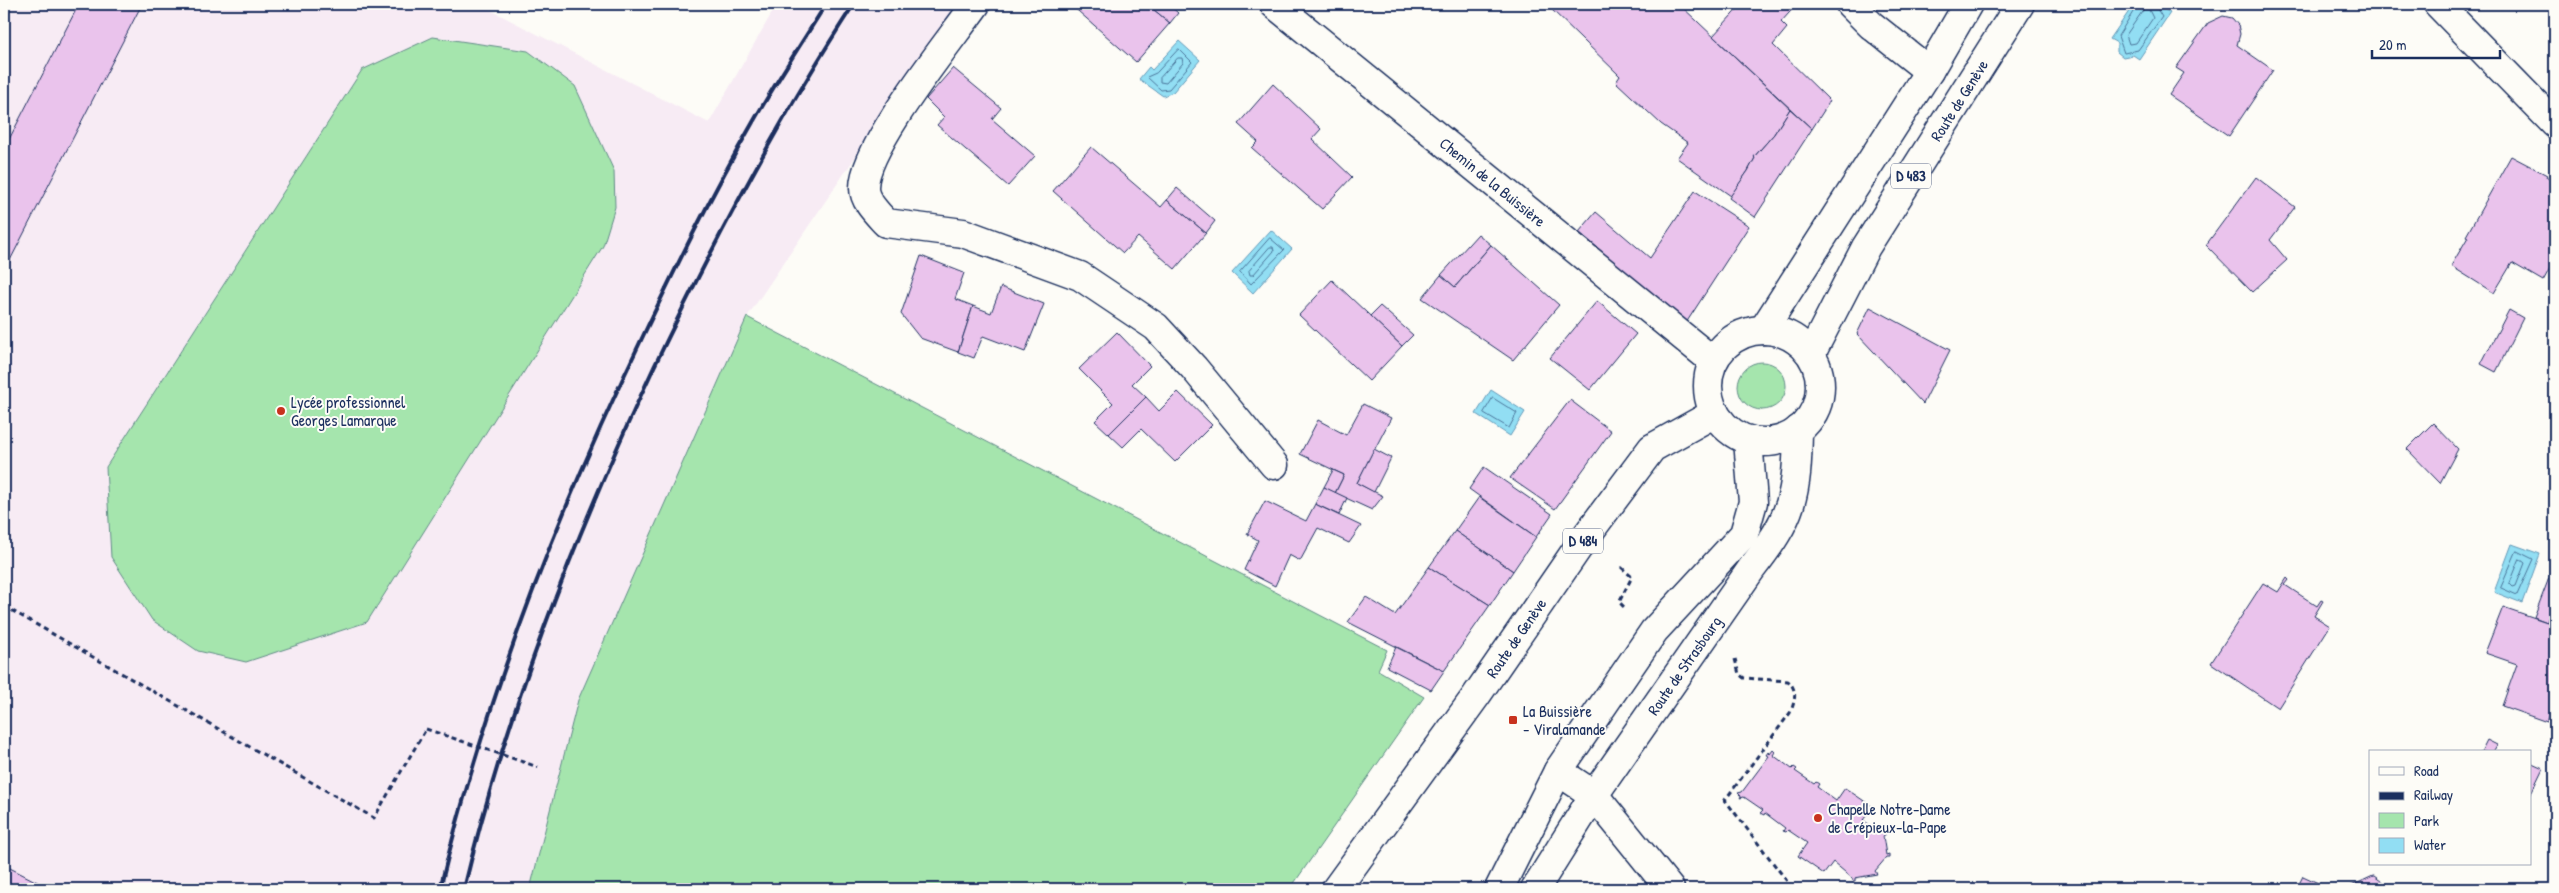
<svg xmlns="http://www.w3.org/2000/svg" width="2559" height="893" viewBox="0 0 2559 893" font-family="'Patrick Hand',sans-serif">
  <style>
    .built { fill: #f7ebf4 }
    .green { fill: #a5e5ad; stroke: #608a86 }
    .water { fill: #92def3; stroke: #6298b7 }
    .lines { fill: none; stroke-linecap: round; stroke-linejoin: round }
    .shore { stroke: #4b759a; stroke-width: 1 }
    .building { fill: #eac3ec; stroke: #1b2f5e }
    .minor-casing { stroke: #1b2f5e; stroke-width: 31 }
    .major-casing { stroke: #1b2f5e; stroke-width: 31 }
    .path { stroke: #1b2f5e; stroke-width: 3; stroke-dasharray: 5 4; stroke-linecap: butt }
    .minor { stroke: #fdfcf7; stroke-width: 28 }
    .major { stroke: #fdfcf7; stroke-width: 28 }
    .rail { stroke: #1b2f5e; stroke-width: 4 }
    .path-bridge { stroke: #1b2f5e; stroke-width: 3; stroke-dasharray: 5 4; stroke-linecap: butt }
    .poi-dot { fill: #c8321e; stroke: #fdfcf7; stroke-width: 2 }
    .labels { text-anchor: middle; stroke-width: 4; stroke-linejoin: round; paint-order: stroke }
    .shield { fill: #fdfcf7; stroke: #5f6c8c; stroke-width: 1 }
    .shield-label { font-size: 15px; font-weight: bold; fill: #1b2f5e }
    .street-label { font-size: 16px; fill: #1b2f5e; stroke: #fdfcf7 }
    .poi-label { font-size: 16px; fill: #1b2f5e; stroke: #fdfcf7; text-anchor: start }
  </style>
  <rect width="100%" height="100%" fill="#fdfcf7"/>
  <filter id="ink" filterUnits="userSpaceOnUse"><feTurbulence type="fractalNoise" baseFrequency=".02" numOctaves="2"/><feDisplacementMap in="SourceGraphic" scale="10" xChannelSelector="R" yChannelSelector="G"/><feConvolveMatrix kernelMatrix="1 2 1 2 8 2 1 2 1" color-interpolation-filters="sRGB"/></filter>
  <g filter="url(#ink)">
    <polygon class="built" points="4,4 479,4 709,123 777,4 959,4 747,317 578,700 530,889 4,889"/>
    <g class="green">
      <polygon points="433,37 528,51 575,86 614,171 615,207 603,246 367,622 246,662 198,651 152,620 111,557 106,467 362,70"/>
      <polygon points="747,317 1387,650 1378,670 1424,697 1290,889 530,889 578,700"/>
      <circle cx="1762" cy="386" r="24"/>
    </g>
    <g class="water">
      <polygon points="2134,4 2156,4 2170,13 2139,59 2133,55 2123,57 2117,52 2117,43 2110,39"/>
      <polygon points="1179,41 1200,60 1173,92 1163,96 1139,79 1149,67 1152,70"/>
      <polygon points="1271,230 1292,249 1253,293 1232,273"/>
      <polygon points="1491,390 1525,412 1510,436 1476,414"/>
      <polygon points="2512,544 2540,554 2522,603 2494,592"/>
    </g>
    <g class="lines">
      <g class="shore">
        <polyline points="2138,4 2118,36 2124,53 2138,50 2162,17 2154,4"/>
        <polygon points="2148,8 2153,18 2136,43 2129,44 2126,35 2144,9"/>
        <polygon points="1179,49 1192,62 1169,89 1161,90 1147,77 1156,73"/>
        <polygon points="1178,58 1182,58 1183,63 1166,83 1160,82 1160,78"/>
        <polygon points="1270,238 1284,250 1251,284 1240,272"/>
        <polygon points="1270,247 1273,247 1274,251 1253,275 1250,275 1249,271"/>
        <polygon points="1493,398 1517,413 1509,428 1484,413"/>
        <polygon points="2517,551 2533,559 2517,595 2501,588"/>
        <polygon points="2520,559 2525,563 2516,586 2513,587 2510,584"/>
      </g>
    </g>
    <g class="building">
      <polygon points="79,4 142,4 4,272 4,149"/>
      <polygon points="1070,4 1147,4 1170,23 1136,62"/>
      <polygon points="1147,4 1168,4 1178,13 1170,23"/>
      <polygon points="1546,4 1679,4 1790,109 1774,134 1754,157 1755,158 1748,171 1731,196 1677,158 1688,143 1661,124 1616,82 1620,76"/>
      <polygon points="1742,4 1797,4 1781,22 1787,28 1773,45 1830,101 1812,129 1713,36"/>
      <polygon points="2223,16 2232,18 2238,25 2240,34 2237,45 2273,70 2229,136 2169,95 2184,73 2176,68 2208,23"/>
      <polygon points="953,68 1001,108 992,119 1035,156 1008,186 937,125 944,117 926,99"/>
      <polygon points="1273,84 1321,129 1312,139 1352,177 1322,209 1252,148 1258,142 1238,124"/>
      <polygon points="1790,109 1812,129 1755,217 1729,198 1748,171 1755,158 1754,157 1774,134"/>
      <polygon points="1091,147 1161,207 1167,200 1206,233 1175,269 1138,237 1123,253 1053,191"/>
      <polygon points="2511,156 2547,175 2546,177 2555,183 2555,259 2543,281 2512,263 2494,293 2451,266 2468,237 2466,236"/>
      <polygon points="2256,177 2295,207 2270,240 2287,260 2252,292 2206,245"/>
      <polygon points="1177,188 1215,221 1206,233 1167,200"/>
      <polygon points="1695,191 1749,226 1686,323 1579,232 1596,212 1650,258"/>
      <polygon points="1478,234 1491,245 1455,287 1441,275"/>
      <polygon points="1491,245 1559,305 1513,360 1422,298 1441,275 1455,287"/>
      <polygon points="921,256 964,273 955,299 973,306 958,352 920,338 901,314"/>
      <polygon points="1332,280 1402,346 1369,381 1299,315"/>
      <polygon points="1001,287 1044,304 1025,352 983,336 974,358 958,352 973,306 991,313"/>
      <polygon points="1597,301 1636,334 1590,390 1550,358"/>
      <polygon points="1380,306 1413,335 1402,346 1370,316"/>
      <polygon points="1870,307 1950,350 1923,404 1857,334"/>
      <polygon points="2509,310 2523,318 2496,372 2481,364"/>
      <polygon points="1117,332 1150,366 1132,384 1146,397 1109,434 1095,421 1113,403 1079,369"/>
      <polygon points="1178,392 1212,425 1175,462 1141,429 1123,447 1109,434 1146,397 1159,411"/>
      <polygon points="1570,400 1611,431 1555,509 1510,478"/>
      <polygon points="1363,404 1391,418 1357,483 1383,496 1372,510 1335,493 1344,475 1300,454 1318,420 1346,435"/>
      <polygon points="2433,423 2458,449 2440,483 2407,449"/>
      <polygon points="1374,449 1391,458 1374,492 1357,483"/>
      <polygon points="1484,467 1552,514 1536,537 1469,489"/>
      <polygon points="1333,470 1344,475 1335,493 1324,487"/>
      <polygon points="1324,487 1347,498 1339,515 1315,504"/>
      <polygon points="1479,497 1536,537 1513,571 1455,531"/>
      <polygon points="1265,501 1306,521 1315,504 1361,526 1349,543 1318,528 1300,561 1289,555 1275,586 1244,570 1258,540 1247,534"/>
      <polygon points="1455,531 1513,571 1490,605 1429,567"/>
      <polygon points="1429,567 1490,605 1444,671 1348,622 1366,597 1395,615"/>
      <polygon points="2287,578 2289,580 2285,585 2317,606 2321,600 2323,601 2314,616 2330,626 2278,708 2211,663 2263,583 2278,592"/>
      <polygon points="2549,578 2555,580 2555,599 2547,622 2534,617"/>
      <polygon points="2555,599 2555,701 2547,722 2502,706 2517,664 2485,653 2503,607 2547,622"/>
      <polygon points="1396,647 1444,671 1431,690 1387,667"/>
      <polygon points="2487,740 2497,745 2493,752 2481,752"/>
      <polygon points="1773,750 1775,752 1773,755 1792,769 1794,767 1797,769 1795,771 1814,784 1816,782 1819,784 1817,787 1836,801 1845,788 1873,807 1863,820 1882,834 1885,832 1886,834 1883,836 1886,855 1889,854 1889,858 1886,858 1875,871 1877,874 1855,878 1855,881 1853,881 1852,878 1833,862 1824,874 1798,856 1807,843 1788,830 1786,832 1783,831 1785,828 1765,813 1764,815 1760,813 1763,810 1744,797 1740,798 1741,796 1738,793 1742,792 1769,756 1766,755 1768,752 1770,754"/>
      <polygon points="2530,762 2543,768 2530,795"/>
      <polygon points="4,865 51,889 4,889"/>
      <polygon points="2303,876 2331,889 2286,889 2298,886"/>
      <polygon points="2374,876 2392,889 2345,889 2373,876"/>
    </g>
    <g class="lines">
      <defs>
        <g id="minor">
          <path d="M 976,4 C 950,41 863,147 864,188 C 864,201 877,213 886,223 L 963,233 L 1080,276 L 1156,327 L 1194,368 L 1274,465"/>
          <path id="s1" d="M 1274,4 L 1713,361"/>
          <polyline points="1850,4 1871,25 1929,71"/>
          <polyline points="2438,4 2555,124"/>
          <polyline points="1558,771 1594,795 1670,889"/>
        </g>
        <g id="major">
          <polyline points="1763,330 1929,71 1968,4"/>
          <circle cx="1764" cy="386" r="56"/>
          <path id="s2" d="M 1811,354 L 1866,247 L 2020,4"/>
          <path id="s3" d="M 1336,889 L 1476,696 L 1584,539 L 1652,448 L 1715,413"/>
          <polyline points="1499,889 1558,771 1654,631 1744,534 1753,502 1748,440"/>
          <path id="s4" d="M 1535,889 L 1594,795 L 1752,568 C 1793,516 1797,496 1798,430"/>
        </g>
      </defs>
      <use href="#minor" class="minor-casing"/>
      <use href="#major" class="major-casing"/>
      <g class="path">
        <polyline points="1621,567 1632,577 1619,602 1626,609"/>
        <polyline points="4,606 374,818 426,729"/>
        <path d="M 1735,659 L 1739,674 L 1744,678 L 1788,681 C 1798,690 1795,702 1790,713 L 1725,800 L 1793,889"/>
      </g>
      <use href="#minor" class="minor"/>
      <use href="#major" class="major"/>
      <g class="rail">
        <path d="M 440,889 C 486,697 557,514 643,336 C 677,265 712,193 752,124 C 775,83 801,44 826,4"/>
        <path d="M 464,889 C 507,709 575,535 654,367 C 714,242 778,120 854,4"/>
      </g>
      <polyline class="path-bridge" points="426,729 538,767"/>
    </g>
  </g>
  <g class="poi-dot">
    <circle cx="281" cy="411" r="5"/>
    <rect x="1508" y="715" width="10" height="10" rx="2.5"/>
    <circle cx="1818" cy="818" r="5"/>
  </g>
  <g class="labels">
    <g class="shield">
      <rect x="1891" y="163.5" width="40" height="25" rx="4"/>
      <rect x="1563" y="528.5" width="40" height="25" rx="4"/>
    </g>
    <g class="shield-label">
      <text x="1911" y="181">D 483</text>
      <text x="1583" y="546">D 484</text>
    </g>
    <g class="street-label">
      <text dy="6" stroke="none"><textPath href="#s2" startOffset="294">Route de Genève</textPath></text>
      <text dy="6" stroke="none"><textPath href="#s1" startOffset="282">Chemin de la Buissière</textPath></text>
      <text dy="6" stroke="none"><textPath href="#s3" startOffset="309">Route de Genève</textPath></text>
      <text dy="6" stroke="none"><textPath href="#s4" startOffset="269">Route de Strasbourg</textPath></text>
    </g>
    <g class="poi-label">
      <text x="291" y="408">Lycée professionnel<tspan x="291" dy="18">Georges Lamarque</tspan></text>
      <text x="1523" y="717">La Buissière<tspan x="1523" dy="18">- Viralamande</tspan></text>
      <text x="1828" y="815">Chapelle Notre-Dame<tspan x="1828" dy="18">de Crépieux-la-Pape</tspan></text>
    </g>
  </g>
  <rect width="2559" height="893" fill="none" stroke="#fdfcf7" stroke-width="20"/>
  <rect x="10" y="10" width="2539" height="873" fill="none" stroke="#1b2f5e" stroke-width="2" filter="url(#ink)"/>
  <rect x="2369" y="750" width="162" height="115" fill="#fdfcf7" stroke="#a3aaba"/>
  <rect x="2379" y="767" width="25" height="8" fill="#fdfcf7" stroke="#a3aaba"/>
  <text x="2414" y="776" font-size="15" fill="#1b2f5e">Road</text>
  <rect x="2379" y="792" width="25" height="8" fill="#1b2f5e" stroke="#a3aaba"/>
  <text x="2414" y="800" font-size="15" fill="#1b2f5e">Railway</text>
  <rect x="2379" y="813" width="25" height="15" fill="#a5e5ad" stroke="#a3aaba"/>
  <text x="2414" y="826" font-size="15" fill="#1b2f5e">Park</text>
  <rect x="2379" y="838" width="25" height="15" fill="#92def3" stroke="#a3aaba"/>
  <text x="2414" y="850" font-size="15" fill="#1b2f5e">Water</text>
  <path d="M2372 50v8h128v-8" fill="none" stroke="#1b2f5e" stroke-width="2.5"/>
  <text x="2379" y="50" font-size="15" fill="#1b2f5e" stroke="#fdfcf7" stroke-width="4" paint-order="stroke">20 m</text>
</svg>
